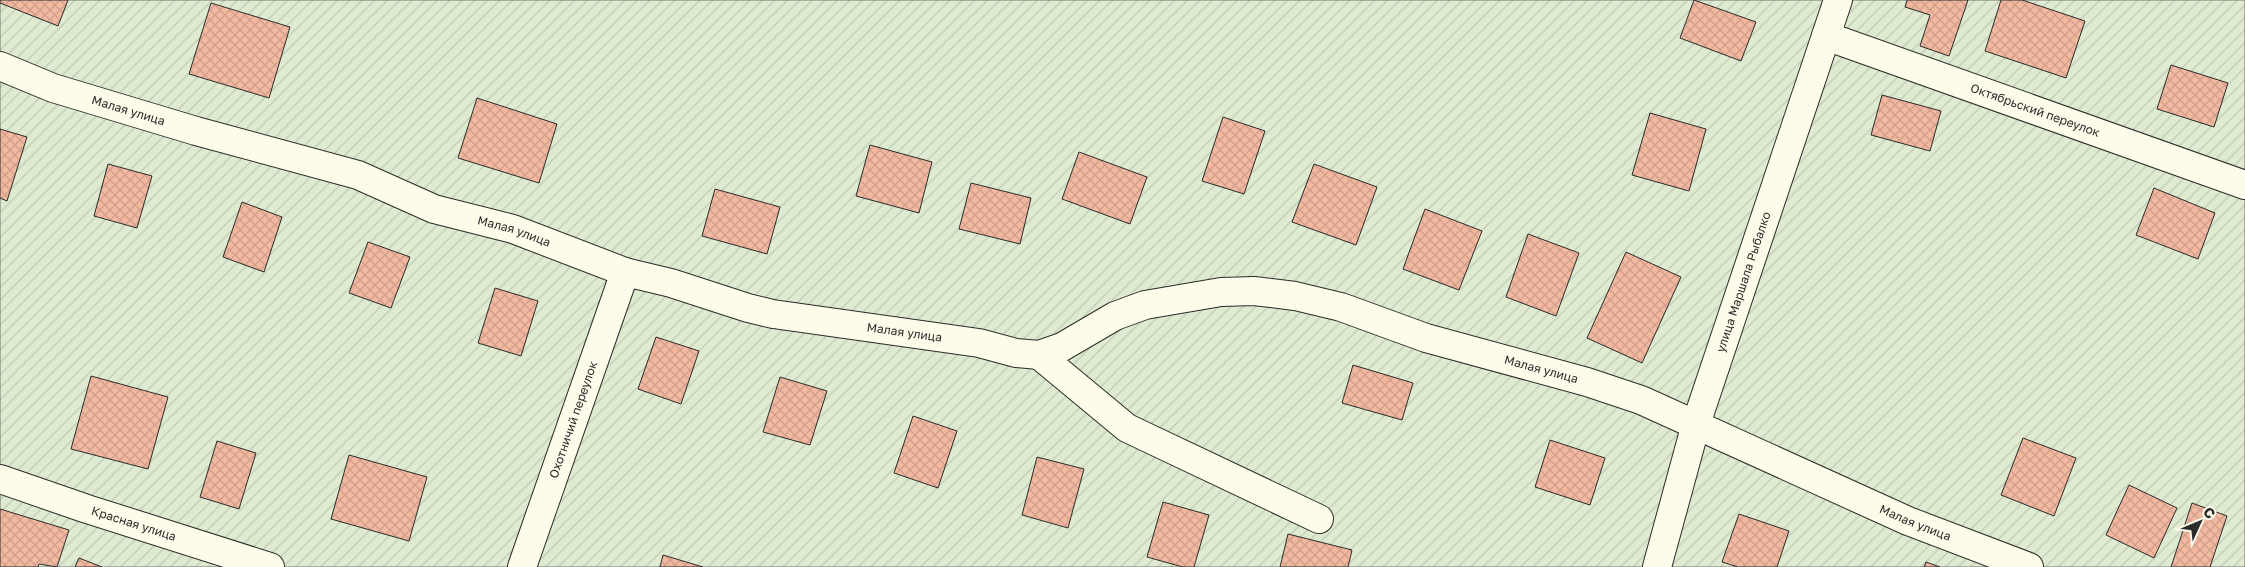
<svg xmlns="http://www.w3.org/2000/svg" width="2245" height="567" viewBox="0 0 2245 567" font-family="'Golos Text',sans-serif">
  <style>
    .garden { fill: url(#garden-furrows); stroke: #74746e }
    .building { fill: url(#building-cross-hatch); stroke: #2b2b2b }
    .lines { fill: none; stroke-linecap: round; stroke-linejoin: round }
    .street-casing { stroke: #2b2b2b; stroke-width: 30 }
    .street { stroke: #fdfbea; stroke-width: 28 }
    .labels { text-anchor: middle; stroke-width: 4; stroke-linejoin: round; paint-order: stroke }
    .street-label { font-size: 12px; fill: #2b2b2b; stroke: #fdfbea }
  </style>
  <defs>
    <pattern id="garden-furrows" width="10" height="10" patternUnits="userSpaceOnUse" patternTransform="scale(1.25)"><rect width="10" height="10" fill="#deebd1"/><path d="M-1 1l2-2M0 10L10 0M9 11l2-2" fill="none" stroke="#bfcab4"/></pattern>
    <pattern id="building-cross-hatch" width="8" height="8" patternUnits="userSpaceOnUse" patternTransform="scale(1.25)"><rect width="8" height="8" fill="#f2b8a0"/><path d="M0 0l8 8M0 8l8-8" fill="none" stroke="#d09e8a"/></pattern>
  </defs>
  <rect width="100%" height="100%" fill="#fdfbea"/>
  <rect class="garden" x="0" y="0" width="2245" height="567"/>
  <g class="building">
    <polygon points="0,0 68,0 58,26 0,3"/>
    <polygon points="1694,0 1756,22 1741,61 1680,38"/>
    <polygon points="1907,0 1968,0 1949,56 1920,46 1930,15 1905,7"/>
    <polygon points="2001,0 2022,0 2085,21 2066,78 1985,51"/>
    <polygon points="211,3 290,27 269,98 189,74"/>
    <polygon points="2171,65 2228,83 2214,127 2157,109"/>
    <polygon points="1882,95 1941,111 1930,151 1871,135"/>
    <polygon points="477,98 557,124 539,183 458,158"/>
    <polygon points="1650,113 1706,129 1689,191 1632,175"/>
    <polygon points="1223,117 1265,131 1244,194 1202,181"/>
    <polygon points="0,129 27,137 7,201 0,198"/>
    <polygon points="870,145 932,162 919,213 856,196"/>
    <polygon points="1079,152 1147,177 1130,224 1062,199"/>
    <polygon points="108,164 152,176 137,228 94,216"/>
    <polygon points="1314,164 1377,187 1356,245 1292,222"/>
    <polygon points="971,183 1031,198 1020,244 959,229"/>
    <polygon points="2154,188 2215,213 2198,259 2136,235"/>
    <polygon points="715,189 780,207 767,254 702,236"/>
    <polygon points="242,202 282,217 264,272 223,257"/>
    <polygon points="1425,209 1482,231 1459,290 1403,269"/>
    <polygon points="1528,234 1579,253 1556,316 1506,297"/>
    <polygon points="368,242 410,257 391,308 349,293"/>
    <polygon points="1626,252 1681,277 1642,363 1587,338"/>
    <polygon points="495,288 538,301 521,356 478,343"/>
    <polygon points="656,337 699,351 681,404 638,389"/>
    <polygon points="1353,365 1413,383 1402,420 1342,403"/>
    <polygon points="91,376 168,397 148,469 71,449"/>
    <polygon points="780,377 827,391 810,445 763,432"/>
    <polygon points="913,416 957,431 938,488 894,473"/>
    <polygon points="2023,438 2076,458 2054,516 2001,495"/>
    <polygon points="1550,440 1605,458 1590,505 1535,487"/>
    <polygon points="217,441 256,453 239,509 200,497"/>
    <polygon points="349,455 427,477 409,541 331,519"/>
    <polygon points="1037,457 1084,469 1068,528 1022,515"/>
    <polygon points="2129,485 2177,508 2154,558 2106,535"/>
    <polygon points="1163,502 1209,515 1194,567 1183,567 1147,557"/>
    <polygon points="2192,503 2227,516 2210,567 2171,567"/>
    <polygon points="0,509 69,530 57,567 39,564 38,567 0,567"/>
    <polygon points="1739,514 1789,531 1777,567 1738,567 1722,562"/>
    <polygon points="1288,534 1352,550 1348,567 1280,567"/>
    <polygon points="663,555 703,567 660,567"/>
    <polygon points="79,558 102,567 75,567"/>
    <polygon points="1926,562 1940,567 1924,567"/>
  </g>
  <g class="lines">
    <defs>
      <g id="street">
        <path id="s1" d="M 1826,36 L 2245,185"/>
        <path id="s2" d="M 0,66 L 53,88 L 196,131 L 358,175 L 434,209 L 513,229 L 625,272 L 671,283 L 748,308 L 773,314 L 979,343 L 1016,353 L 1039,355 L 1062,347 L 1115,316 L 1145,305 L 1221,292 L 1254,291 L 1295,296 L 1341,307 L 1426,338 L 1587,382 L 1641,400 L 1908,521 L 2029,567"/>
        <polyline points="1039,355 1127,428 1319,519"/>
        <path id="s3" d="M 0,479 L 87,509 L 270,567"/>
        <path id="s4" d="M 522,567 L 625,272"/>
        <path id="s5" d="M 1657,567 L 1696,424 L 1838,0"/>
      </g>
    </defs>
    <use href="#street" class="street-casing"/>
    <use href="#street" class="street"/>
  </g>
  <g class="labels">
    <g class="street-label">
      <text dy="4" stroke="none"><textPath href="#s1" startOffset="222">Октябрьский переулок</textPath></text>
      <text dy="4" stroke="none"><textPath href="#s2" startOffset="136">Малая улица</textPath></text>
      <text dy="4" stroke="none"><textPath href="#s2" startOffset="541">Малая улица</textPath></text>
      <text dy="4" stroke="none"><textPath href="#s5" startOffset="298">улица Маршала Рыбалко</textPath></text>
      <text dy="4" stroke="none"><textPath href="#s2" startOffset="946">Малая улица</textPath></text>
      <text dy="4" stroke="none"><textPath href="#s2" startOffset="1609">Малая улица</textPath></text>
      <text dy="4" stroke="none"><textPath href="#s4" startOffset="156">Охотничий переулок</textPath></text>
      <text dy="4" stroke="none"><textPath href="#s2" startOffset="2014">Малая улица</textPath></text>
      <text dy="4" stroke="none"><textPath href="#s3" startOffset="141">Красная улица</textPath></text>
    </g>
  </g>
  <g transform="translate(2200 522) rotate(46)" stroke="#fdfbea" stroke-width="4" paint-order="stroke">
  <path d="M0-4L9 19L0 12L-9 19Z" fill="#2b2b2b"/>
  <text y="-8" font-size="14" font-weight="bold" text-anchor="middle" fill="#2b2b2b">С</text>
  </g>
</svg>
